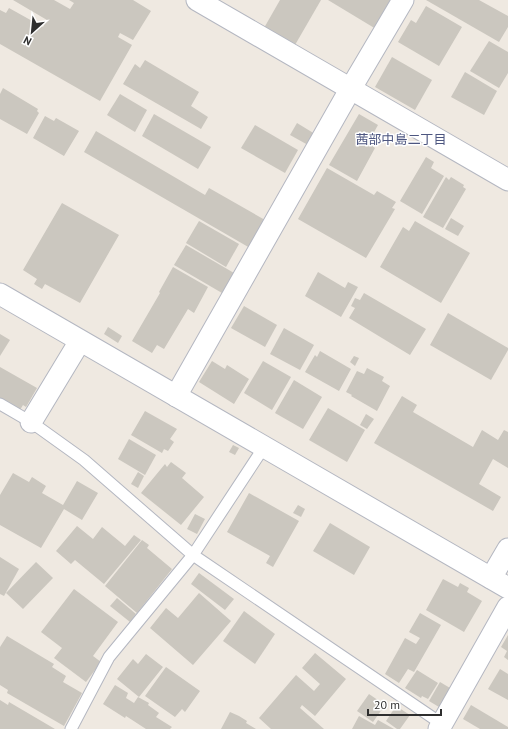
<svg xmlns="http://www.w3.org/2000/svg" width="508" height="729" viewBox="0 0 508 729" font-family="'PT Sans','Noto Sans JP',sans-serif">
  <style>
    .building { fill: #cbc7bf }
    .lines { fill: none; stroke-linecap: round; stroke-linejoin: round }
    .service-casing { stroke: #b4b7c1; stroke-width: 13 }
    .minor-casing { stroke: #b4b7c1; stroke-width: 23 }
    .service { stroke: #fff; stroke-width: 11 }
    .minor { stroke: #fff; stroke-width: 21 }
    .labels { text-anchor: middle; stroke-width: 3; stroke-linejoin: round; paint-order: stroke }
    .neighbourhood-label { font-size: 13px; fill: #4d5680; stroke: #fff }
  </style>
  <rect width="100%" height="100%" fill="#efe9e1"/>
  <g class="building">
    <polygon points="13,0 54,0 70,9 74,3 69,0 133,0 151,11 133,40 120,33 118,37 132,45 100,101 0,44 0,10 6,13 9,8 43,27 47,20"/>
    <polygon points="280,0 321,0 295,45 264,28"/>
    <polygon points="328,0 393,0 376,29"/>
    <polygon points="426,0 479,0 508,16 508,27 499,42"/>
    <polygon points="426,6 462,27 439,66 398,42 411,20 416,23"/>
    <polygon points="489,41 508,52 508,73 499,88 470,71"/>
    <polygon points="392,57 432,80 415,110 375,87"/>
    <polygon points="145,60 199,92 191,106 208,117 201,129 123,84 135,64 140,68"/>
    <polygon points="465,72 497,91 484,115 451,97"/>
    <polygon points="3,88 38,109 37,111 39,113 27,134 0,119 0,94"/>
    <polygon points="120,94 147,110 135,132 107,115"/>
    <polygon points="154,114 211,147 198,169 142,136"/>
    <polygon points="359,114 378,125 368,143 375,148 357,181 329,165"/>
    <polygon points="45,116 54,121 56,118 79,131 64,156 33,138"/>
    <polygon points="297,123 315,134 308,145 290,135"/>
    <polygon points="255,125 298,150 285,173 241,148"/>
    <polygon points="96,131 205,195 209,188 265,220 250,248 84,152"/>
    <polygon points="426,157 434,162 431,168 444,176 422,214 400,201"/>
    <polygon points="327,168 374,195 377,191 396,202 392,208 395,209 366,258 298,219"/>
    <polygon points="446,177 449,180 451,177 464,185 463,187 466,189 443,228 423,217"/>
    <polygon points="62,203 119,235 80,303 45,284 42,289 34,284 37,279 23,270"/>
    <polygon points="451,218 464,226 458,236 445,229"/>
    <polygon points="199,221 239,244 226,267 186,243"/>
    <polygon points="415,221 470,253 441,303 380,267 403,227 409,231"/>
    <polygon points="186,245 234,273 222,293 174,265"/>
    <polygon points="173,267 208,287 194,313 188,309 164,349 157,345 152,353 132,341 160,293 159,292"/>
    <polygon points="318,272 345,288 348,282 358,287 341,317 305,296"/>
    <polygon points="364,293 426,329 410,355 349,318 355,308 351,306 355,298 360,300"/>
    <polygon points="244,306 277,325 265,347 231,328"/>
    <polygon points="448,313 508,348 508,350 491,380 430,345"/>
    <polygon points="108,327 122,336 118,343 104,334"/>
    <polygon points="284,328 314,345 300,370 270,354"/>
    <polygon points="0,334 10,340 0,356"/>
    <polygon points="320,351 351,369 339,391 305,372 315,355 317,357"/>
    <polygon points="354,356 359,358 355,366 350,362"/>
    <polygon points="212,361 225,369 227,365 249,379 234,404 199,382"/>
    <polygon points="263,361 291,377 272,410 244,393"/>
    <polygon points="0,367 37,388 26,407 23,405 20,410 0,399"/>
    <polygon points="367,368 384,377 382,381 390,386 377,411 351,396 352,395 346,392 357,371 364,374"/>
    <polygon points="294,380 322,397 303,429 275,413"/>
    <polygon points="402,396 417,405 413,412 473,447 482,430 498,440 504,430 508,432 508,468 493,459 479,484 501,497 493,511 374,443"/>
    <polygon points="328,408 365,430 347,462 309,440"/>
    <polygon points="145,411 177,429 170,439 174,442 168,451 164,449 162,453 131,435"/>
    <polygon points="366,414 374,419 367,429 360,425"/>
    <polygon points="129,439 156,455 145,475 118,459"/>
    <polygon points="233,445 239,448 235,455 229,452"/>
    <polygon points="171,462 186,473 182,478 204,497 181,525 141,493 165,464 167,467"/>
    <polygon points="138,472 144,476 138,488 131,484"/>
    <polygon points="13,473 29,482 32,477 46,486 42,493 63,505 77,481 98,493 82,520 64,509 41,548 0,525 0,495"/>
    <polygon points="249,493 299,521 273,567 266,563 270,556 227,532"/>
    <polygon points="298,505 305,509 301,517 293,513"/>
    <polygon points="195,514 205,519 197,534 187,529"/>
    <polygon points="330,523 370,547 354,575 313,551"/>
    <polygon points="77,526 93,539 102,527 125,546 134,535 141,540 104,584 75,560 71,564 56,551"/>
    <polygon points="142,540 149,545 147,548 172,569 137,613 105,586"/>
    <polygon points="0,557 19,569 4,596 0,594"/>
    <polygon points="36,562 53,578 23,609 6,593"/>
    <polygon points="199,573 234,599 225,610 191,584"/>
    <polygon points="443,579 458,587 460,583 469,588 467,592 482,601 464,632 426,610"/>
    <polygon points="74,589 118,622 93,656 101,662 86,682 54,658 62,648 41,632"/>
    <polygon points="199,593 231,621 193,665 150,628 166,608 178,618"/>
    <polygon points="117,598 136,614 130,622 110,606"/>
    <polygon points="244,611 275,634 255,664 223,641"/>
    <polygon points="420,613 441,625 414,672 408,669 399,683 385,674 405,638 416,644 420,638 409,632"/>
    <polygon points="508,635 508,660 504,657 507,651 501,647"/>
    <polygon points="7,636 54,664 52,667 66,676 63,682 82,693 64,726 7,693 8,690 0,685 0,647"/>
    <polygon points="315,653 346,679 315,716 302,705 300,708 324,729 271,729 259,718 296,675 314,691 320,684 302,668"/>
    <polygon points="146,654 163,667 139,697 117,679 133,659 138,664"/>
    <polygon points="166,667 200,691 185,712 182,709 175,717 145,696"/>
    <polygon points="500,669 508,674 508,700 488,689"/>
    <polygon points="417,670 438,683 428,699 422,696 421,698 405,688"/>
    <polygon points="440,682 450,688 439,707 429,701"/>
    <polygon points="115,685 128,693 126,698 134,703 138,697 149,703 148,705 159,713 156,717 172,727 170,729 146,729 126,716 125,718 103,704"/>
    <polygon points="369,694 385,705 373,722 357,711"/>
    <polygon points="0,700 8,705 9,702 55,729 0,729"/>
    <polygon points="471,705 508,727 508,729 480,729 463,719"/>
    <polygon points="396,706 410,715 400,729 397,729 386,721"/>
    <polygon points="230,712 239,716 247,721 246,723 256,729 221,729"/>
    <polygon points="359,716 375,725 378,720 394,729 352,729"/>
  </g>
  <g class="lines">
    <defs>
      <g id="service">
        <polyline points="0,404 31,422 84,460 193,555 442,724"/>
        <polyline points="71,729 109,657 193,555 264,447"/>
      </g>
      <g id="minor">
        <polyline points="197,0 508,180"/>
        <polyline points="0,294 508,588"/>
        <polyline points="176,396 351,88 403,0"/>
        <polyline points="31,422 80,341"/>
        <polyline points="491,578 508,549"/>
        <polyline points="439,729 508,607"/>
      </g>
    </defs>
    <use href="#service" class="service-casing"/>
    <use href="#minor" class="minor-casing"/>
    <use href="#service" class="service"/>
    <use href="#minor" class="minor"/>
  </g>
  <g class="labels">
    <g class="neighbourhood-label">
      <text x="401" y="144">茜部中島二丁目</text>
    </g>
  </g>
  <g transform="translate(32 32) rotate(207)" stroke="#ffffff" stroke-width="3" paint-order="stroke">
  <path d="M0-3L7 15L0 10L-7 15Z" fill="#2e2e2e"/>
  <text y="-6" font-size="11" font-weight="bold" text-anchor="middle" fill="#2e2e2e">N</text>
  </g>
  <path d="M368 709v6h73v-6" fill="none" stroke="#2e2e2e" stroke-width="2"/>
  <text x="374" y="709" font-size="12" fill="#2e2e2e" stroke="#ffffff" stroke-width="3" paint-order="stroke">20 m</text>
</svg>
